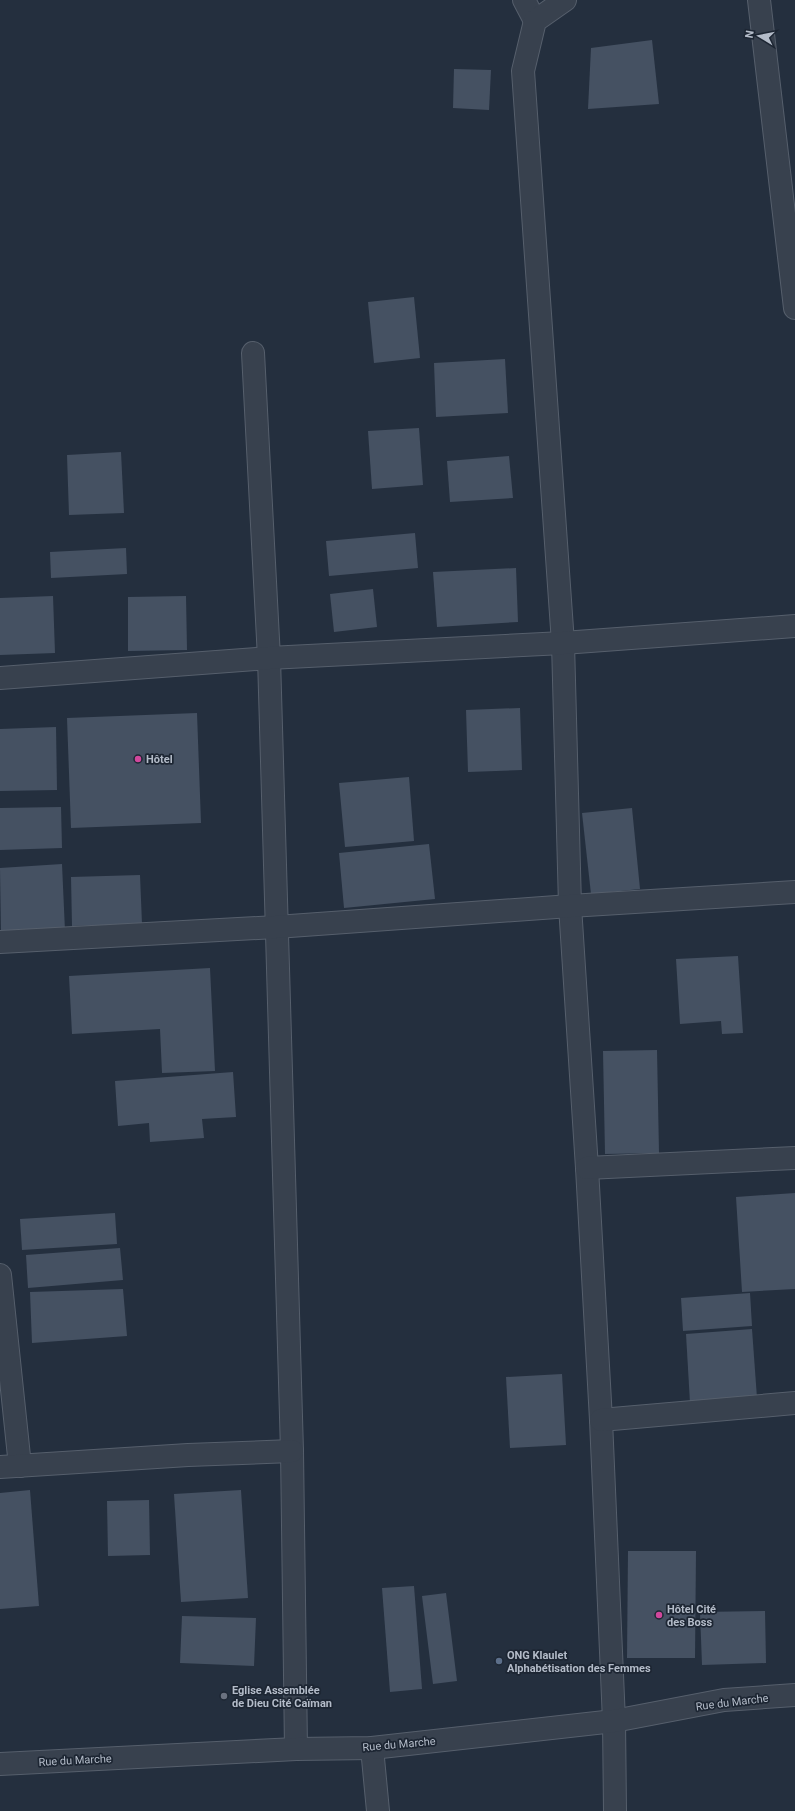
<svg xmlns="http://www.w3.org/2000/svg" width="795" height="1811" viewBox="0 0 795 1811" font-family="Roboto,sans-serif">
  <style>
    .building { fill: #455162 }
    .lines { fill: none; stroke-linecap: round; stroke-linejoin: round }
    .minor-casing { stroke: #565f6c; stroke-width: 24 }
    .minor { stroke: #38414e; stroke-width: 22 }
    .hotel-dot { fill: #d1479c; stroke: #1d2633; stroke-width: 1.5 }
    .service-dot { fill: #5c6f8a; stroke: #1d2633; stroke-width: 1.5 }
    .worship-dot { fill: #6b7280; stroke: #1d2633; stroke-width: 1.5 }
    .labels { text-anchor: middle; stroke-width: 3.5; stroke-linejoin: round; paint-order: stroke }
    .poi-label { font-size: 11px; font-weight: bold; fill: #b4bcc9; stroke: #1d2633; text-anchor: start }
    .street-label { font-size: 11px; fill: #b4bcc9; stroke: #1d2633 }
  </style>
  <rect width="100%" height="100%" fill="#242f3e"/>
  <g class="building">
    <polygon points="652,40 659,104 588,109 591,48"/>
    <polygon points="454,69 491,70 489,110 453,108"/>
    <polygon points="414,297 420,358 374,363 368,302"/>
    <polygon points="505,359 508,413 436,417 434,363"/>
    <polygon points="419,428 423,485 372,489 368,431"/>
    <polygon points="121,452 124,513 69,515 67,455"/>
    <polygon points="509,456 513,498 450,502 447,461"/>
    <polygon points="415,533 418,568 329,576 326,541"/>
    <polygon points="126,548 127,574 51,578 50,552"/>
    <polygon points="516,568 518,622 437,627 433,572"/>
    <polygon points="373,589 377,627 334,632 330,594"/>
    <polygon points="53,596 55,653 0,655 0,598"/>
    <polygon points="186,596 187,650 128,651 128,597"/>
    <polygon points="520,708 522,770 468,772 466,710"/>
    <polygon points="197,713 201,823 71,828 67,718"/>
    <polygon points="56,727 57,790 0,791 0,729"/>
    <polygon points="409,777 414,841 345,847 339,783"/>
    <polygon points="61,807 62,848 0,850 0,808"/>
    <polygon points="632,808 640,889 591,894 582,813"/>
    <polygon points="429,844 435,899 344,908 339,853"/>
    <polygon points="62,864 65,931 1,935 0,868"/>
    <polygon points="140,875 142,924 72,926 71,877"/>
    <polygon points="738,956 743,1033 722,1034 721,1021 680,1024 676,959"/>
    <polygon points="210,968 215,1071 162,1073 160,1029 72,1034 69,976"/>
    <polygon points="657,1050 659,1153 605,1154 603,1051"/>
    <polygon points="233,1072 236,1117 202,1119 204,1138 150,1142 149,1123 118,1126 115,1081"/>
    <polygon points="795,1193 795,1289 742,1292 736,1197"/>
    <polygon points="115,1213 117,1244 22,1250 20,1219"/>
    <polygon points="120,1248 123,1280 28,1288 26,1255"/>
    <polygon points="123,1289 127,1336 32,1343 30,1292"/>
    <polygon points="750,1293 752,1326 683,1331 681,1298"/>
    <polygon points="752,1329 757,1398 690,1403 686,1334"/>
    <polygon points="562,1374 566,1445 510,1448 506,1377"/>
    <polygon points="30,1490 39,1606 0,1609 0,1493"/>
    <polygon points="241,1490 248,1598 181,1602 174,1494"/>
    <polygon points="149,1500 150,1555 108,1556 107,1501"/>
    <polygon points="628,1551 696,1551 695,1658 627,1658"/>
    <polygon points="414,1586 422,1689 390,1692 382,1588"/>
    <polygon points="446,1593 457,1681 433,1684 422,1596"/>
    <polygon points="765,1611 766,1663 702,1665 700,1612"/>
    <polygon points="182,1616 256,1618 254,1666 180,1663"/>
  </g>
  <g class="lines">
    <defs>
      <g id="minor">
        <polyline points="524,0 535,21"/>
        <polyline points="565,0 535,21 523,71 563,643 570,906 587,1168 601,1420 614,1721 615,1811"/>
        <polyline points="759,0 795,308"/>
        <polyline points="253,353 269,658 292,1451 296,1749"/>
        <polyline points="0,678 269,658 563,643 795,626"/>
        <polyline points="0,942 276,927 570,906 795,892"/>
        <polyline points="587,1168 795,1158"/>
        <polyline points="0,1275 20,1466"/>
        <polyline points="601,1420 795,1403"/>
        <polyline points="0,1467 188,1455 292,1451"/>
        <polyline points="372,1748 378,1811"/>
        <polyline points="0,1764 296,1749 372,1748 614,1721 724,1700 795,1695"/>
      </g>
    </defs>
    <use href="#minor" class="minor-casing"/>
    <use href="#minor" class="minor"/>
  </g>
  <g class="hotel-dot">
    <circle cx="138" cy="759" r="4"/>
    <circle cx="659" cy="1615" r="4"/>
  </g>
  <circle class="service-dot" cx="499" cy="1661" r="4"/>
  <circle class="worship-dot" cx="224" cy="1696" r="4"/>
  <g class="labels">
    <g class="poi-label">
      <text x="146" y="763">Hôtel</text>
      <text x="667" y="1613">Hôtel Cité<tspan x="667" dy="13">des Boss</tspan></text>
      <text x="507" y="1659">ONG Klaulet<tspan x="507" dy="13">Alphabétisation des Femmes</tspan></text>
      <text x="232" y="1694">Eglise Assemblée<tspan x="232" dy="13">de Dieu Cité Caïman</tspan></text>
    </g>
    <g class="street-label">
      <text transform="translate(732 1702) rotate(-7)" y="4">Rue du Marche</text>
      <text transform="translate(399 1744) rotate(-5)" y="4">Rue du Marche</text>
      <text transform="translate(75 1760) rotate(-3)" y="4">Rue du Marche</text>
    </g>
  </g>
  <g transform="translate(759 36) rotate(280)" stroke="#1d2633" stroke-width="3" paint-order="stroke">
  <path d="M0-3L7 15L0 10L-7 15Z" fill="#b4bcc9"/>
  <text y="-6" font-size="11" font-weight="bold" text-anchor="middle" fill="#b4bcc9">N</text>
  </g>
</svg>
